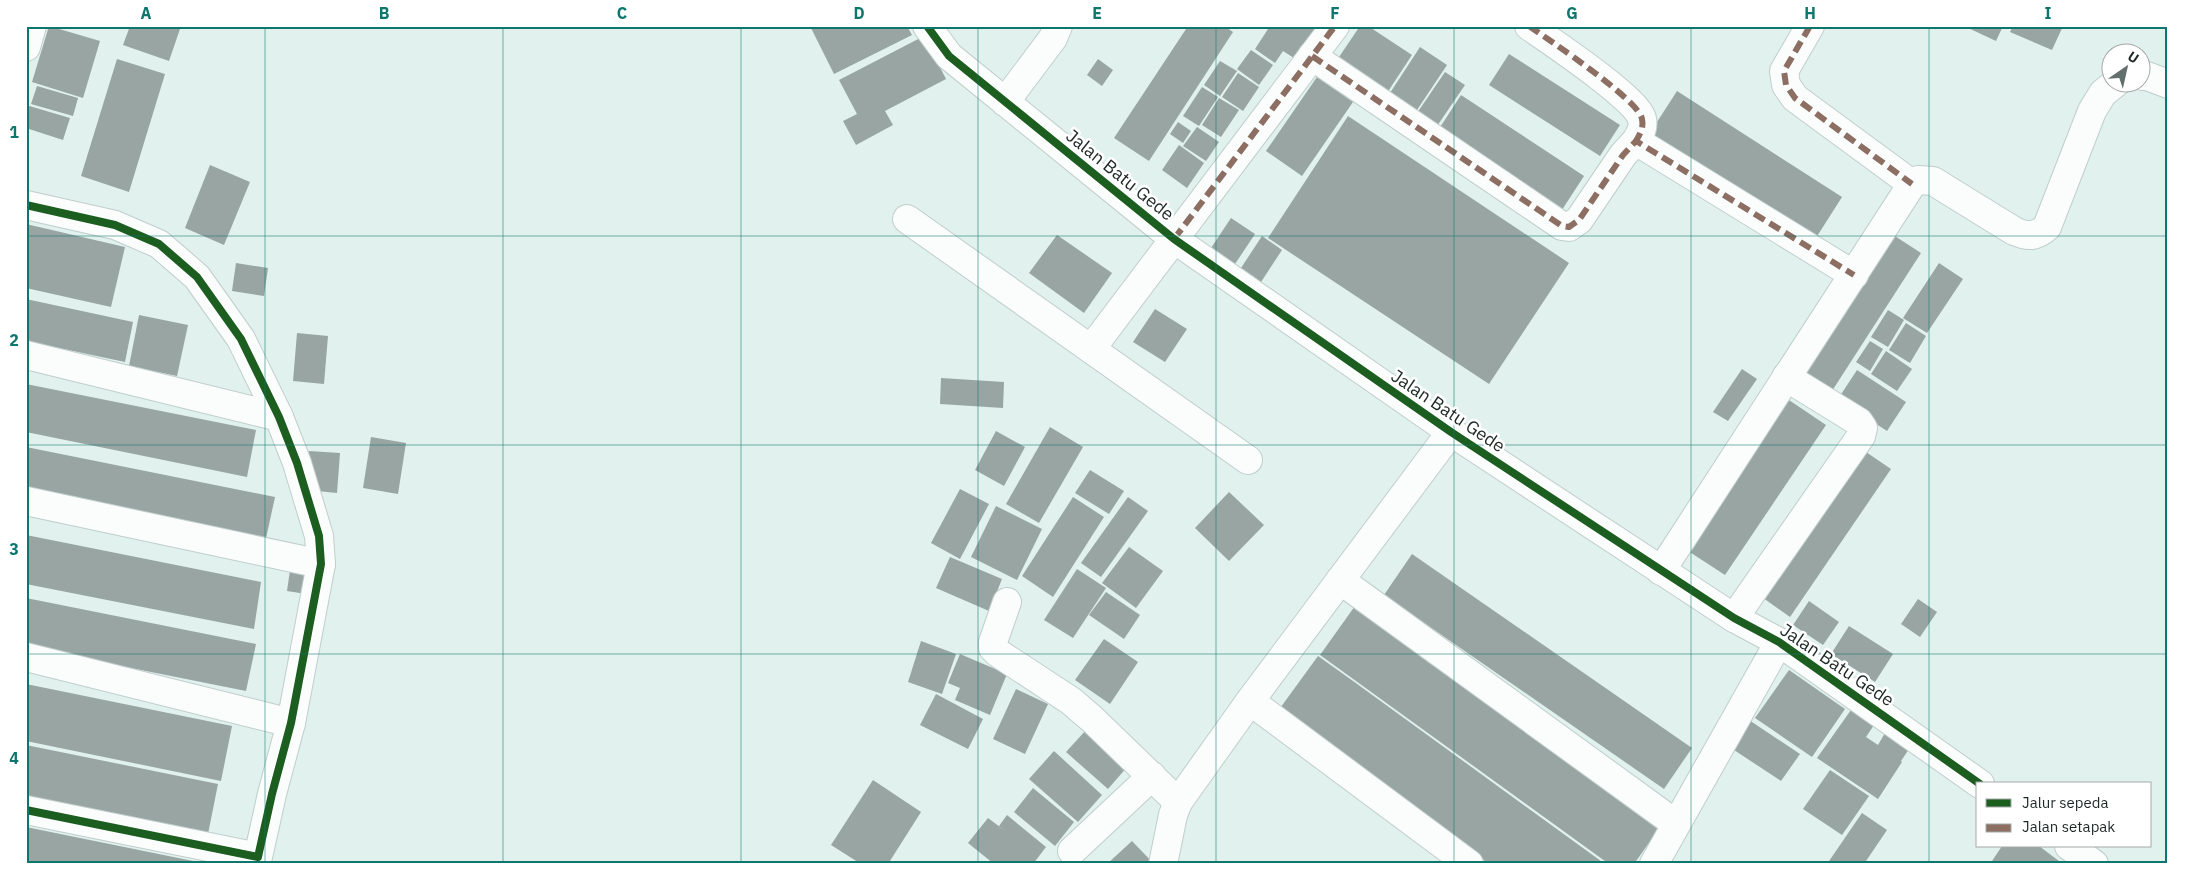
<svg xmlns="http://www.w3.org/2000/svg" width="2194" height="890" viewBox="0 0 2194 890" font-family="'IBM Plex Sans',sans-serif">
  <style>
    .building { fill: #98a5a3 }
    .lines { fill: none; stroke-linecap: round; stroke-linejoin: round }
    .street-casing { stroke: #c0cecb; stroke-width: 30 }
    .secondary-casing { stroke: #c0cecb; stroke-width: 30 }
    .street { stroke: #fafdfc; stroke-width: 28 }
    .secondary { stroke: #fafdfc; stroke-width: 28 }
    .quiet { stroke: #8d6e63; stroke-width: 6; stroke-dasharray: 12 6; stroke-linecap: butt }
    .cycleway-casing { stroke: #fff; stroke-width: 11 }
    .cycleway { stroke: #1b5e20; stroke-width: 8 }
    .grid { fill: none; stroke: #0f766e; stroke-width: 1; stroke-opacity: 0.55 }
    .labels { text-anchor: middle; stroke-width: 5; stroke-linejoin: round; paint-order: stroke }
    .street-label { font-size: 18px; fill: #1e2927; stroke: #fff }
    .neatline { fill: none; stroke: #0f766e; stroke-width: 2 }
    .grid-label { font-size: 16px; text-anchor: middle; font-weight: bold; fill: #0f766e }
  </style>
  <rect width="100%" height="100%" fill="#e0f1ee"/>
  <g class="building">
    <polygon points="49,26 100,41 83,98 32,82"/>
    <polygon points="130,26 181,26 169,61 123,45"/>
    <polygon points="810,26 907,26 912,35 834,74"/>
    <polygon points="1188,26 1224,26 1233,32 1149,161 1114,138"/>
    <polygon points="1270,26 1311,26 1317,30 1297,60 1283,51 1275,63 1255,49"/>
    <polygon points="1360,26 1368,26 1412,55 1387,93 1337,60"/>
    <polygon points="1964,26 2003,26 1996,41"/>
    <polygon points="2013,26 2063,26 2052,50 2010,32"/>
    <polygon points="924,36 946,79 885,111 893,125 856,145 843,121 857,114 839,80"/>
    <polygon points="1420,47 1447,65 1415,113 1388,96"/>
    <polygon points="1251,50 1273,65 1259,85 1237,69"/>
    <polygon points="1509,54 1620,125 1600,156 1489,85"/>
    <polygon points="117,59 165,74 129,192 81,176"/>
    <polygon points="1098,59 1113,70 1102,86 1087,75"/>
    <polygon points="1220,61 1237,71 1220,96 1204,85"/>
    <polygon points="1445,72 1465,85 1433,132 1413,119"/>
    <polygon points="1238,73 1259,87 1243,111 1222,97"/>
    <polygon points="1317,77 1353,102 1302,176 1266,151"/>
    <polygon points="37,86 78,98 73,116 31,104"/>
    <polygon points="1202,87 1218,97 1199,126 1183,116"/>
    <polygon points="1677,91 1842,197 1814,241 1648,136"/>
    <polygon points="1461,95 1584,176 1558,216 1435,135"/>
    <polygon points="1219,98 1239,110 1221,137 1202,125"/>
    <polygon points="26,105 70,118 63,140 26,128"/>
    <polygon points="1348,116 1569,263 1489,384 1268,238"/>
    <polygon points="1178,122 1191,131 1183,143 1170,134"/>
    <polygon points="1197,127 1219,142 1206,161 1183,146"/>
    <polygon points="1179,145 1204,163 1187,188 1162,170"/>
    <polygon points="210,165 250,182 224,245 185,228"/>
    <polygon points="1231,218 1255,234 1235,264 1211,248"/>
    <polygon points="26,224 125,247 111,307 26,288"/>
    <polygon points="1884,229 1921,253 1832,391 1796,368"/>
    <polygon points="1057,235 1112,273 1084,313 1029,273"/>
    <polygon points="1262,236 1282,250 1261,282 1241,268"/>
    <polygon points="236,263 268,268 264,296 232,291"/>
    <polygon points="1939,263 1963,279 1927,333 1903,318"/>
    <polygon points="26,299 133,322 125,362 26,341"/>
    <polygon points="1155,309 1187,329 1165,362 1133,342"/>
    <polygon points="1888,310 1904,320 1888,347 1871,337"/>
    <polygon points="139,315 188,325 177,376 129,366"/>
    <polygon points="1906,323 1926,336 1910,363 1889,350"/>
    <polygon points="297,333 328,336 324,384 293,381"/>
    <polygon points="1870,341 1883,349 1870,371 1856,362"/>
    <polygon points="1886,351 1912,369 1897,391 1871,374"/>
    <polygon points="1742,369 1757,379 1728,421 1713,412"/>
    <polygon points="1857,370 1906,402 1887,431 1838,399"/>
    <polygon points="941,378 1004,382 1003,408 940,404"/>
    <polygon points="26,384 256,430 247,477 26,432"/>
    <polygon points="1783,396 1826,425 1725,575 1682,547"/>
    <polygon points="1050,427 1083,447 1039,523 1006,504"/>
    <polygon points="996,431 1025,447 1004,486 975,470"/>
    <polygon points="371,437 406,443 398,494 363,488"/>
    <polygon points="26,447 275,497 265,543 26,495"/>
    <polygon points="1860,448 1891,469 1790,617 1759,595"/>
    <polygon points="309,451 340,453 337,493 307,490"/>
    <polygon points="1090,470 1124,491 1109,514 1075,493"/>
    <polygon points="960,489 989,504 960,559 931,543"/>
    <polygon points="1229,492 1264,525 1229,561 1195,528"/>
    <polygon points="1073,497 1104,517 1053,597 1022,576"/>
    <polygon points="1128,497 1148,511 1101,577 1081,563"/>
    <polygon points="996,506 1042,529 1017,580 971,557"/>
    <polygon points="26,535 261,582 254,629 26,584"/>
    <polygon points="1129,547 1163,571 1136,608 1102,583"/>
    <polygon points="1412,554 1692,748 1664,789 1384,595"/>
    <polygon points="950,557 1002,579 989,611 936,588"/>
    <polygon points="291,563 309,566 306,594 287,591"/>
    <polygon points="1077,569 1106,588 1073,638 1044,620"/>
    <polygon points="1106,592 1140,615 1124,639 1089,615"/>
    <polygon points="26,598 256,644 246,691 26,647"/>
    <polygon points="1360,599 1665,820 1634,864 1609,864 1320,655"/>
    <polygon points="1918,599 1937,612 1920,637 1901,624"/>
    <polygon points="1809,601 1839,622 1823,645 1793,625"/>
    <polygon points="1849,626 1893,654 1875,682 1831,654"/>
    <polygon points="1104,639 1138,662 1110,704 1075,680"/>
    <polygon points="921,641 956,654 942,694 908,682"/>
    <polygon points="960,654 1007,674 990,715 955,700 960,688 948,683"/>
    <polygon points="1318,656 1353,681 1605,864 1489,864 1412,808 1278,711"/>
    <polygon points="1789,670 1845,709 1812,757 1755,718"/>
    <polygon points="26,684 232,726 221,781 26,741"/>
    <polygon points="1016,689 1048,704 1025,754 993,739"/>
    <polygon points="936,694 983,719 968,749 920,725"/>
    <polygon points="1851,710 1874,725 1866,737 1878,745 1885,733 1909,749 1901,761 1902,762 1878,799 1817,758"/>
    <polygon points="1749,720 1800,754 1781,781 1731,748"/>
    <polygon points="1087,729 1128,766 1108,789 1066,752"/>
    <polygon points="26,745 218,784 207,839 26,802"/>
    <polygon points="1054,751 1102,795 1078,822 1029,779"/>
    <polygon points="1830,770 1869,796 1842,835 1803,809"/>
    <polygon points="873,780 921,812 888,864 861,864 831,845"/>
    <polygon points="1033,788 1074,822 1055,846 1014,812"/>
    <polygon points="1862,813 1887,830 1864,864 1827,864"/>
    <polygon points="1007,815 1046,847 1033,864 994,864 968,843 988,818 1008,833 999,826"/>
    <polygon points="26,827 198,862 203,864 26,864"/>
    <polygon points="1132,841 1154,864 1107,864"/>
    <polygon points="2002,846 2039,846 2063,864 1990,864"/>
  </g>
  <g class="lines">
    <defs>
      <g id="street">
        <path d="M 1529,26 C 1549,40 1639,100 1642,119 C 1644,128 1640,134 1636,141"/>
        <polyline points="1810,26 1784,71 1786,85 1795,98 1912,184"/>
        <polyline points="26,47 32,26"/>
        <polyline points="1312,56 1562,226 1569,227 1579,220 1623,155 1636,141 1854,275"/>
        <polyline points="2142,76 2147,76 2168,84"/>
        <polyline points="1005,102 1053,38 1058,26"/>
        <polyline points="26,205 115,225 159,244 197,277 241,339 279,417 297,463 319,536 321,564 291,723 272,794 258,857 26,810"/>
        <polyline points="907,219 1248,460"/>
        <polyline points="1091,349 1335,26"/>
        <polyline points="26,355 279,417"/>
        <polyline points="26,501 321,564"/>
        <path d="M 1661,571 L 1912,184 L 1918,180 L 1933,181 L 2014,231 C 2028,237 2036,237 2047,227 L 2092,111 L 2103,93 L 2117,82"/>
        <polyline points="1340,580 1676,824"/>
        <polyline points="1007,602 993,642 993,648 998,653 1071,701 1092,719 1178,802"/>
        <polyline points="1734,618 1861,436 1863,428 1859,422 1786,377"/>
        <polyline points="26,657 291,723"/>
        <polyline points="1250,701 1469,864"/>
        <polyline points="1072,851 1152,776"/>
        <polyline points="1163,864 1173,815 1178,802 1250,701 1451,432"/>
        <polyline points="1654,864 1779,642"/>
      </g>
      <g id="secondary">
        <polyline points="927,26 949,56 1174,239 1451,432 1734,618 1779,642 1980,784"/>
        <polyline points="2069,846 2094,864"/>
      </g>
    </defs>
    <use href="#street" class="street-casing"/>
    <use href="#secondary" class="secondary-casing"/>
    <use href="#street" class="street"/>
    <use href="#secondary" class="secondary"/>
    <g class="quiet">
      <path d="M 1529,26 C 1549,40 1639,100 1642,119 C 1644,128 1640,134 1636,141"/>
      <polyline points="1810,26 1784,71 1786,85 1795,98 1912,184"/>
      <polyline points="1312,56 1562,226 1569,227 1579,220 1623,155 1636,141 1854,275"/>
      <polyline points="1174,239 1335,26"/>
    </g>
    <defs>
      <g id="cycleway">
        <polyline points="927,26 949,56 1174,239 1451,432 1734,618 1779,642 1980,784"/>
        <polyline points="26,205 115,225 159,244 197,277 241,339 279,417 297,463 319,536 321,564 291,723 272,794 258,857 26,810"/>
      </g>
    </defs>
    <use href="#cycleway" class="cycleway-casing"/>
    <use href="#cycleway" class="cycleway"/>
  </g>
  <path class="grid" d="M 265,26 L 265,864M 503,26 L 503,864M 741,26 L 741,864M 978,26 L 978,864M 1216,26 L 1216,864M 1454,26 L 1454,864M 1691,26 L 1691,864M 1929,26 L 1929,864M 26,236 L 2168,236M 26,445 L 2168,445M 26,654 L 2168,654"/>
  <g class="labels">
    <g class="street-label">
      <text transform="translate(1120 175) rotate(39)" y="6">Jalan Batu Gede</text>
      <text transform="translate(1448 411) rotate(34)" y="6">Jalan Batu Gede</text>
      <text transform="translate(1837 665) rotate(34)" y="6">Jalan Batu Gede</text>
    </g>
  </g>
  <rect width="2194" height="890" fill="none" stroke="#ffffff" stroke-width="55"/>
  <rect x="1976" y="782" width="175" height="65" fill="#ffffff" stroke="#a5a9a9"/>
  <rect x="1986" y="799" width="25" height="8" fill="#1b5e20" stroke="#a5a9a9"/>
  <text x="2022" y="808" font-size="15" fill="#1e2927">Jalur sepeda</text>
  <rect x="1986" y="824" width="25" height="8" fill="#8d6e63" stroke="#a5a9a9"/>
  <text x="2022" y="832" font-size="15" fill="#1e2927">Jalan setapak</text>
  <g transform="translate(2126 68) rotate(34)"><circle r="24" fill="#ffffff" stroke="#a5a9a9"/>
  <path d="M0-4L9 19L0 12L-9 19Z" fill="#626f6d"/>
  <text y="-8" font-size="14" font-weight="bold" text-anchor="middle" fill="#1e2927">U</text>
  </g>
  <rect x="28" y="28" width="2138" height="834" class="neatline"/>
  <g class="grid-label">
    <text x="146" y="19">A</text>
    <text x="384" y="19">B</text>
    <text x="622" y="19">C</text>
    <text x="859" y="19">D</text>
    <text x="1097" y="19">E</text>
    <text x="1335" y="19">F</text>
    <text x="1572" y="19">G</text>
    <text x="1810" y="19">H</text>
    <text x="2048" y="19">I</text>
    <text x="14" y="138">1</text>
    <text x="14" y="346">2</text>
    <text x="14" y="555">3</text>
    <text x="14" y="764">4</text>
  </g>
</svg>
